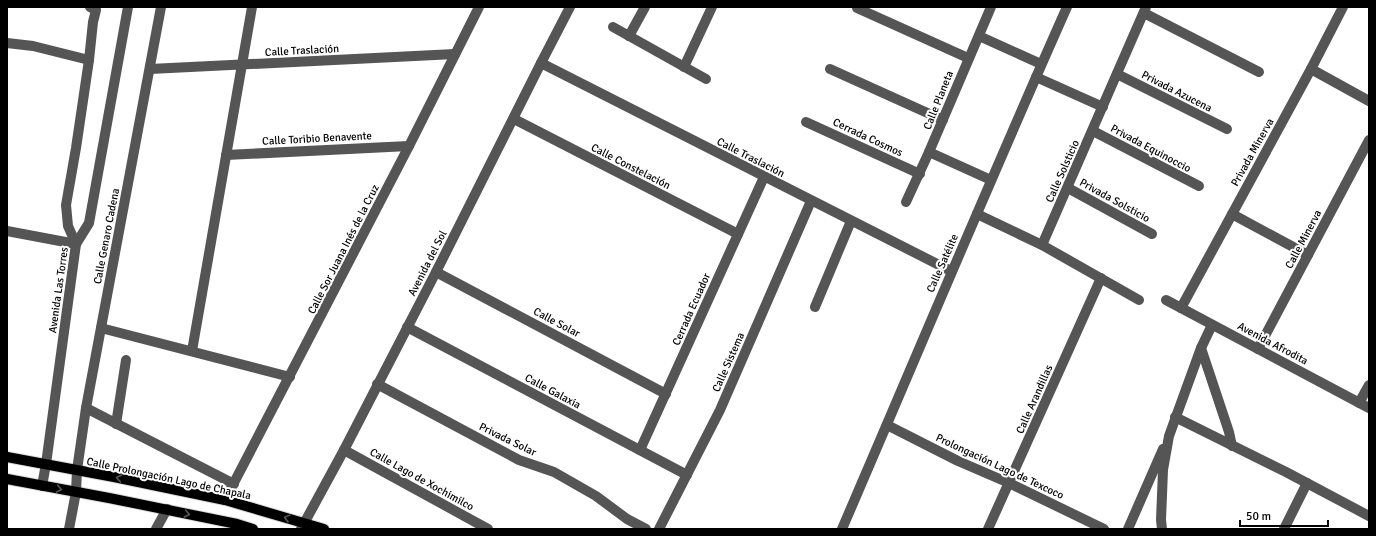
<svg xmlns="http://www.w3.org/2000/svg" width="1376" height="536" viewBox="0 0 1376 536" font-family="Signika,sans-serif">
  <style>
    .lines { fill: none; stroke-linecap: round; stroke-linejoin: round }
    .major-casing { stroke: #dbdbdb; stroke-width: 12 }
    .minor { stroke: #555; stroke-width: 10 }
    .major { stroke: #000; stroke-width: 10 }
    .oneway { stroke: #595959 }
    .labels { text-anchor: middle; stroke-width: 4; stroke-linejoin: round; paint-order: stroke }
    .street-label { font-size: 11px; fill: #000; stroke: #fff }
  </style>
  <rect width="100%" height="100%" fill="#fff"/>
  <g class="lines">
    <defs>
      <g id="major">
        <polyline points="7,457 114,477 225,500 324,529"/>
        <polyline points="7,479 109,498 237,524 253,529"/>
      </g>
    </defs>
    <use href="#major" class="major-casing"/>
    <g class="minor">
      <polyline points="857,8 968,58"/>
      <polyline points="1144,13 1259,72"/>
      <polyline points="613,27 706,79"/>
      <polyline points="629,36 645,7"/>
      <polyline points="979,36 1041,64"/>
      <polyline points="7,43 33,46 89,60"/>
      <polyline points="541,63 951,271"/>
      <polyline points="684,67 712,7"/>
      <polyline points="150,69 455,54"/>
      <polyline points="830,69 943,120"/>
      <polyline points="1311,69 1369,101"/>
      <polyline points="1117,74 1227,129"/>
      <polyline points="1036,77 1103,107"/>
      <polyline points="514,119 738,234"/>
      <polyline points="806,122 920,174"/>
      <polyline points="1093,131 1199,186"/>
      <polyline points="929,152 991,180"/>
      <polyline points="226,155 409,146"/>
      <polyline points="1068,188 1152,234"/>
      <polyline points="906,202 929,152 991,7"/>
      <polyline points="977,214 1042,245 1139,300"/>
      <polyline points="1232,214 1308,255"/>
      <polyline points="7,231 76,244"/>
      <polyline points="76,244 68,226 66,205 76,148 89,60 93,22 96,10 90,7"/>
      <polyline points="1042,245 1146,7"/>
      <polyline points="436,272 666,394"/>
      <polyline points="1166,300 1369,408"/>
      <polyline points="815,307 851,221"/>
      <polyline points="1181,308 1311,69 1343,7"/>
      <polyline points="407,327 687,475"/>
      <polyline points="101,328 290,377"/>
      <polyline points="1201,348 1229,432 1232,446"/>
      <polyline points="1258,349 1369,140"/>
      <polyline points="192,351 252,7"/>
      <polyline points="377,384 519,460 554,472 596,496 627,519 646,529"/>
      <polyline points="1359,403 1369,385"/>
      <polyline points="86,408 234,484"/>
      <polyline points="1175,417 1286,472 1369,516"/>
      <polyline points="116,424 126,360"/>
      <polyline points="887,425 958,461 1009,483 1104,529"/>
      <polyline points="344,450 488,529"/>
      <polyline points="640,450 764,177"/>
      <polyline points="42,486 46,464 76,244 89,223 128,7"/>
      <polyline points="225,500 409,146 479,7"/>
      <polyline points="69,529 76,492 77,470 86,408 161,7"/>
      <polyline points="156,529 167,509"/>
      <polyline points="301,529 344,450 436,272 541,63 570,7"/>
      <polyline points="659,529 720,410 811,201"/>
      <path d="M 842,529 C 917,355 990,180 1067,7"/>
      <polyline points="988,529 1101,278"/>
      <polyline points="1128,529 1163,449"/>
      <polyline points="1162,529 1161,520 1163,470 1169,436 1201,348 1212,325"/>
      <polyline points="1284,529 1307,483"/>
    </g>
    <use href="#major" class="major"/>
  </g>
  <defs><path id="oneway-chevron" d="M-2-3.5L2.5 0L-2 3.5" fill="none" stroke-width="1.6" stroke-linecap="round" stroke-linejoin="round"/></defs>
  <g class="oneway">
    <use href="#oneway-chevron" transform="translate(119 478) rotate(-169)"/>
    <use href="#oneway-chevron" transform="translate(59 489) rotate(10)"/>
    <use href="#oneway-chevron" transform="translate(187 514) rotate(11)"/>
    <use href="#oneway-chevron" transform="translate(287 518) rotate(-165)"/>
  </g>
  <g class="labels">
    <g class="street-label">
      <text transform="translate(302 50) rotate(-3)" y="4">Calle Traslación</text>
      <text transform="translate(1177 91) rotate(27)" y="4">Privada Azucena</text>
      <text transform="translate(938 100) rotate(-68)" y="4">Calle Planeta</text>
      <text transform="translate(868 137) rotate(25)" y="4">Cerrada Cosmos</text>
      <text transform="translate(317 138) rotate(-3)" y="4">Calle Toribio Benavente</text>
      <text transform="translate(1151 148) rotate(28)" y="4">Privada Equinoccio</text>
      <text transform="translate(1252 152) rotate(-61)" y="4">Privada Minerva</text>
      <text transform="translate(751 157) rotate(27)" y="4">Calle Traslación</text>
      <text transform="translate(631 166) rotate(27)" y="4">Calle Constelación</text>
      <text transform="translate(1062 171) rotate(-66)" y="4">Calle Solsticio</text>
      <text transform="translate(1115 200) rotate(29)" y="4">Privada Solsticio</text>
      <text transform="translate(106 236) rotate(-79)" y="4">Calle Genaro Cadena</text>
      <text transform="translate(1303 239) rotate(-62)" y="4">Calle Minerva</text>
      <text transform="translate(343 249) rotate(-63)" y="4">Calle Sor Juana Inés de la Cruz</text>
      <text transform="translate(427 263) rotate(-63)" y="4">Avenida del Sol</text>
      <text transform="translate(942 263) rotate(-66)" y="4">Calle Satélite</text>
      <text transform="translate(58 290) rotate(-82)" y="4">Avenida Las Torres</text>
      <text transform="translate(691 309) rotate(-66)" y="4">Cerrada Ecuador</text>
      <text transform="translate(557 322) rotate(28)" y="4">Calle Solar</text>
      <text transform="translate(1273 343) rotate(28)" y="4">Avenida Afrodita</text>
      <text transform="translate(728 362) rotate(-66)" y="4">Calle Sistema</text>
      <text transform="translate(553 391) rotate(28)" y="4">Calle Galaxia</text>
      <text transform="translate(1034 399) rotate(-66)" y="4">Calle Arandillas</text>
      <text transform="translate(508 439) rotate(26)" y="4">Privada Solar</text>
      <text transform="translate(1000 466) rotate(25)" y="4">Prolongación Lago de Texcoco</text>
      <text transform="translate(169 478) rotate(12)" y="4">Calle Prolongación Lago de Chapala</text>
      <text transform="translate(422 479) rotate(29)" y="4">Calle Lago de Xochimilco</text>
    </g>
  </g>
  <rect width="1376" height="536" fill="none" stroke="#000000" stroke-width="16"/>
  <path d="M1240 520v6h88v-6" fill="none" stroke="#000000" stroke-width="2"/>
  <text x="1246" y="520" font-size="12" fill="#000000" stroke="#ffffff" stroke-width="3" paint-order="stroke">50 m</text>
</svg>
